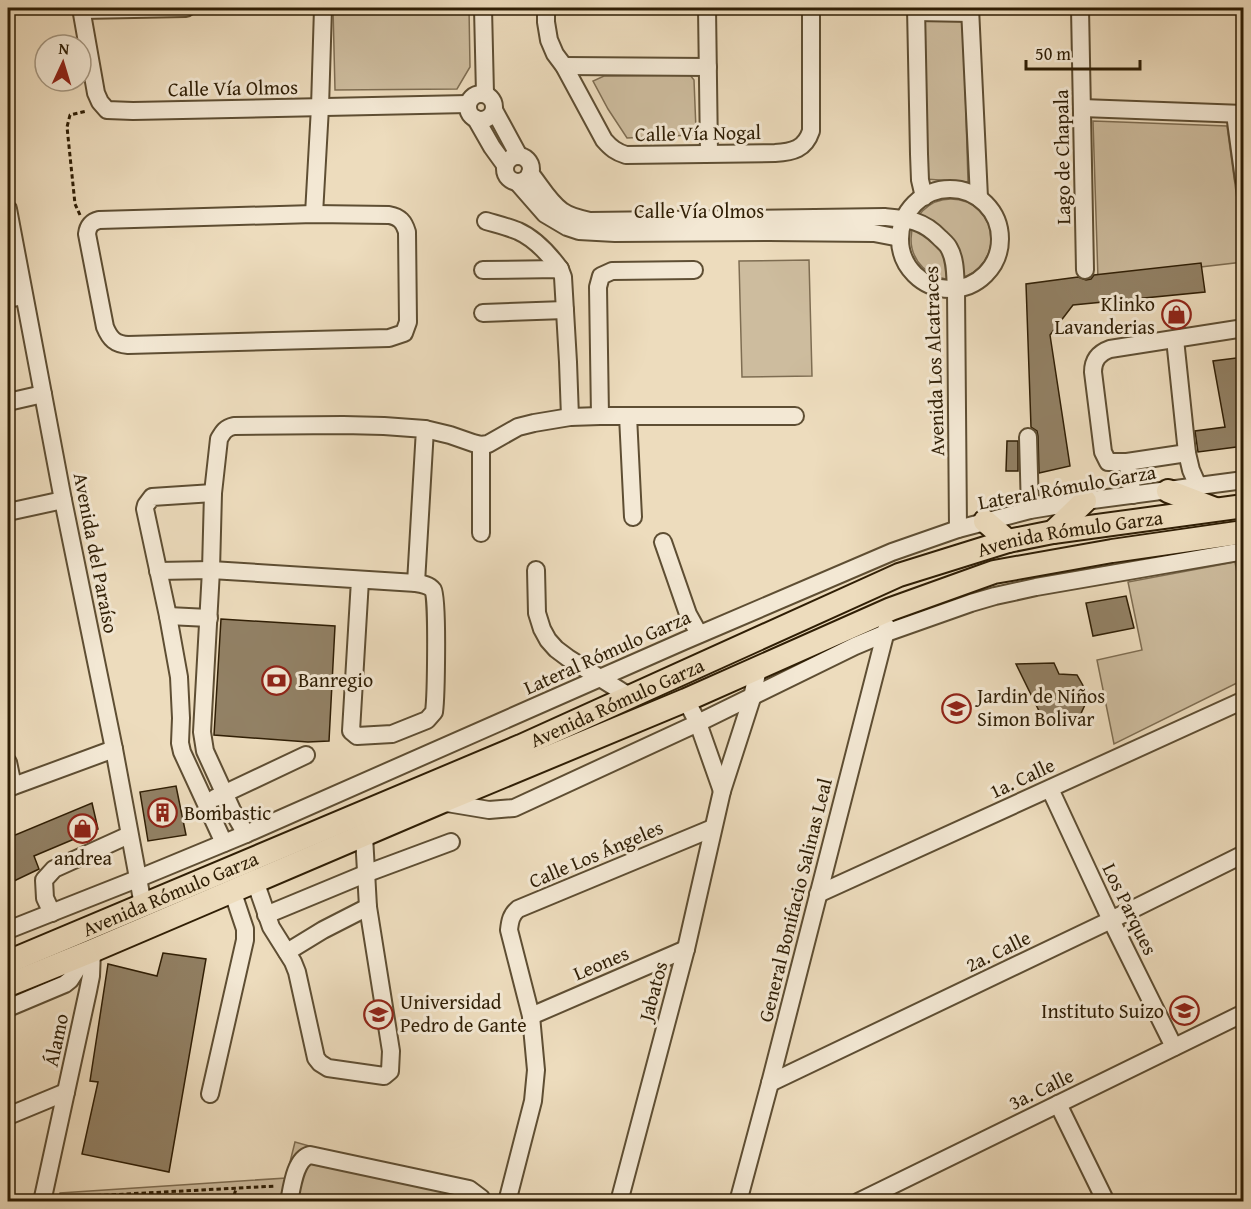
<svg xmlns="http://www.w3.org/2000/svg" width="1251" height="1209" viewBox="0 0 1251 1209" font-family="'Gentium Book Plus',serif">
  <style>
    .green { fill: #cdbc9e; stroke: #7e6d52; stroke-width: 1.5 }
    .building { fill: #928165; stroke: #2f1e05; stroke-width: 1.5 }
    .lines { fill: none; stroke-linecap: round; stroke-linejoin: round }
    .minor-casing { stroke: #5e4e33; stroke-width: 20 }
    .major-casing { stroke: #2f1e05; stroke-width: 26 }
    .path { stroke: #2f1e05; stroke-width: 3; stroke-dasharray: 4.5 3; stroke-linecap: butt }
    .minor { stroke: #f3e8d4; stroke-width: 16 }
    .major { stroke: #eddcbd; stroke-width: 22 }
    .labels { text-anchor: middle; stroke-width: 6; stroke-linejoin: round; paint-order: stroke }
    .street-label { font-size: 20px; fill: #2f1e05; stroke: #f3e8d4 }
    .poi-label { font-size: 20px; fill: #2f1e05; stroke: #f3e8d4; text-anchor: start }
  </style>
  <rect width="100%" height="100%" fill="#eddcbd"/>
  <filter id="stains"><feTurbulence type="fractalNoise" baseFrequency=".00333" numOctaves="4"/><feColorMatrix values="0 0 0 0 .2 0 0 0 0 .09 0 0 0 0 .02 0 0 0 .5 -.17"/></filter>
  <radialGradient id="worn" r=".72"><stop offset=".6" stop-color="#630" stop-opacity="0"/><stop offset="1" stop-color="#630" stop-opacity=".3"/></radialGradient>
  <g class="green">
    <polygon points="333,8 469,8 470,67 457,89 335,90"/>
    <polygon points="963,14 968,182 925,179 924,15"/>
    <polygon points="690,75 694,80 696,130 693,135 627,138 608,109 593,81 604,76"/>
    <polygon points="1093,121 1227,126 1243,243 1243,262 1098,279"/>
    <circle cx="951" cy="239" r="40"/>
    <polygon points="809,260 812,376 742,377 739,261"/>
    <polygon points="1235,562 1243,603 1243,680 1114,744 1097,660 1142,650 1128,582"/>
    <polygon points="295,1142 497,1199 496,1202 58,1202 60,1193 286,1178"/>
  </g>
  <g class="building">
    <polygon points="1201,263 1205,292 1073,305 1050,335 1070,466 1039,473 1038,436 1037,431 1031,427 1026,284 1078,277 1086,280 1091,279 1094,275"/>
    <polygon points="1244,357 1244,446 1198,452 1195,431 1225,427 1213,361"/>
    <polygon points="1007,441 1018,441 1018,471 1006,471"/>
    <polygon points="1126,596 1134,628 1093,636 1086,603"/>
    <polygon points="221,619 335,626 329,741 308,742 214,735"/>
    <polygon points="1054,663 1059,674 1077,675 1089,696 1078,720 1043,719 1016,664"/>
    <polygon points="176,786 186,835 148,841 140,792"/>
    <polygon points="92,803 98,829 34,856 39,869 14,881 12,877 8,879 8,838"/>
    <polygon points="163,953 206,959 169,1172 82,1154 98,1082 90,1081 108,964 157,976"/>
  </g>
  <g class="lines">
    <defs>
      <g id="minor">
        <polyline points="81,8 96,93 100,102 107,110 133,111 468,104"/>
        <polyline points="483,8 485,94"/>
        <path d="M 546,8 L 546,22 L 549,40 L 555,54 L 564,66 L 604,140 C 611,148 616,152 626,155 L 775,153 C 793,152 805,149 811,131 L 811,8"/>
        <polyline points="707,8 709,153"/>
        <polyline points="916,8 919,154 920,180 924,197"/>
        <polyline points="970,8 979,198"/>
        <polyline points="1080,8 1085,270"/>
        <polyline points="82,10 186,8"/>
        <polyline points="916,12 970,13"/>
        <polyline points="564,66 708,67"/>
        <circle cx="481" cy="107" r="13"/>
        <polyline points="1082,108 1244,114"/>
        <polyline points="494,110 519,156"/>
        <polyline points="1235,114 1244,180"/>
        <polyline points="476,119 492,147 505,165"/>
        <circle cx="518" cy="169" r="13"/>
        <path d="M 530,173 C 540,185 549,202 562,211 C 570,217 580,219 590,221 L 885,217 C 908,219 923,220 940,238 C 943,241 947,244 949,248 C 956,260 955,276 956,290 L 958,529"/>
        <polyline points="517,182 545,214 567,227 579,231 615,233 769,232 874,233 900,238"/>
        <circle cx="950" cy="239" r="50"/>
        <polyline points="8,209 63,500 114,749 143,905"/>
        <path d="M 314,214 L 389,215 C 400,217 404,222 407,232 L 408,322 L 404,333 L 389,338 L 128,345 C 115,344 110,339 105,327 L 87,234 C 88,226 91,222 99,220 Z"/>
        <polyline points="314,214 320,107 323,8"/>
        <path d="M 486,221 C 496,224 508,227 518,231 C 536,239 549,254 560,269"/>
        <polyline points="8,299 23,296"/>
        <polyline points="483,313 565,310"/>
        <polyline points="8,402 43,394"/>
        <polyline points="600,416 598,287 601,276 612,271 694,270"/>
        <polyline points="628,416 633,517"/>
        <polyline points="570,417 600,416 795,416"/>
        <polyline points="425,429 450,435 473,443 481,445 488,444 518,427 534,423 570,417 568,362 563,277 560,269 483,270"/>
        <polyline points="1028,437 1030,510"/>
        <polyline points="1187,453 1191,470 1198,486"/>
        <path d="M 1127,462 L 1108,462 L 1103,452 L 1093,372 C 1093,360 1099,353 1110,349 L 1244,328"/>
        <polyline points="213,493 152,497 146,505 145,509 168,616 179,677 181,718 180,743 182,752 224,843"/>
        <polyline points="1133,495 1127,462 1187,453 1175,339"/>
        <polyline points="8,512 63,500"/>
        <polyline points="481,533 481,445"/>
        <polyline points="663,542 688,614 699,634"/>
        <polyline points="536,570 537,613 542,629 548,640 556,649 568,658 629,696"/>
        <path d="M 158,571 L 211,570 L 416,583 C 423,584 429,585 433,590 C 438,599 436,698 434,712 L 427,720 L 392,734 L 357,736 L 351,731 L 360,580"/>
        <polyline points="168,616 209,618"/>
        <polyline points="686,700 698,723 722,791"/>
        <polyline points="8,762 13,786"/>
        <polyline points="8,788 114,749"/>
        <polyline points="1050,789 1111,920 1174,1047"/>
        <polyline points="215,798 306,755"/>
        <polyline points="441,802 489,810 514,808 698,723 855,646 886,633 971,603 995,596 1036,587 1244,551"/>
        <path d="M 246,834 L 232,810 L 205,751 L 202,732 L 211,570 L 213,493 L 219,439 C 223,432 225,428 234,426 L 343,425 L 384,426 L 425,429 L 416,583"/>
        <polyline points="255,881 271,927 293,962 297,972 316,1058 320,1063 328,1068 384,1076 390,1071 391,1051 368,907 364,836"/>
        <polyline points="818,894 1244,700"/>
        <polyline points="52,913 45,898 44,880 54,869 129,835"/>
        <polyline points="266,915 365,874 451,842"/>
        <polyline points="8,930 137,879 246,834 684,641 892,552 958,529 1030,510 1085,501 1244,480"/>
        <polyline points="287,952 323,930 368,907"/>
        <polyline points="8,1008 65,984 70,980 88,952"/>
        <polyline points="531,1016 686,949"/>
        <polyline points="770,1083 1111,920 1244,854"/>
        <polyline points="210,1094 245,940 245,929 232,890"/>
        <polyline points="1058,1104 1106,1202"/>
        <polyline points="8,1116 66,1092"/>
        <polyline points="42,1202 88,991 91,976 92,951"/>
        <path d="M 289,1202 C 292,1187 295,1159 310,1155 L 469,1189 L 481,1198 L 483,1202"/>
        <path d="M 507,1202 L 533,1101 L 536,1070 L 531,1016 L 509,930 C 510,921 511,915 518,909 L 713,828"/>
        <polyline points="619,1202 686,949 722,791 752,698 758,668"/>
        <polyline points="738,1202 770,1083 887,627"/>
        <polyline points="858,1202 1244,1013"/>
      </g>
      <g id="major">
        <polyline points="1168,491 1215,509"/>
        <polyline points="985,521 1008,541"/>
        <polyline points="1053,532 1085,501"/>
        <path id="s1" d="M 8,962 L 521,746 L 899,575 L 1008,541 L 1053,532 L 1244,506"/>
        <polyline points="8,985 92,951 441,802 686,700 891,609 994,572 1112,551 1244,532"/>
      </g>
    </defs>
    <use href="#minor" class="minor-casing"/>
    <use href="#major" class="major-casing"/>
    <g class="path">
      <polyline points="80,215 75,204 67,127 70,115 87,111"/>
      <polyline points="61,1202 63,1199 70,1197 276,1186"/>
      <polyline points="232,1202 236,1189"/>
    </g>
    <use href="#minor" class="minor"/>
    <use href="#major" class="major"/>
  </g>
  <defs>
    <symbol id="shop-ring" viewBox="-11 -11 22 22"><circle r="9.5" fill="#f3e8d4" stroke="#8f2418" stroke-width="1.5"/><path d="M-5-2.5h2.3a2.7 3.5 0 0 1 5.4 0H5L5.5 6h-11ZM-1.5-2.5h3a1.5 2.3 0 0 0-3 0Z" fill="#8f2418"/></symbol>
    <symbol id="bank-ring" viewBox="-11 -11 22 22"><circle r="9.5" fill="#f3e8d4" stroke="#8f2418" stroke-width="1.5"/><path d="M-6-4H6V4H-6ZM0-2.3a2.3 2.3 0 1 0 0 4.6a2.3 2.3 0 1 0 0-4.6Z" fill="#8f2418"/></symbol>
    <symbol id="school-ring" viewBox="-11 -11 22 22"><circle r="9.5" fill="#f3e8d4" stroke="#8f2418" stroke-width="1.5"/><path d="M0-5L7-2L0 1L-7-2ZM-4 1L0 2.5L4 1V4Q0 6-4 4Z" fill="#8f2418"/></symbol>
    <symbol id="building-ring" viewBox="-11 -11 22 22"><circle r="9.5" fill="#f3e8d4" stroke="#8f2418" stroke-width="1.5"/><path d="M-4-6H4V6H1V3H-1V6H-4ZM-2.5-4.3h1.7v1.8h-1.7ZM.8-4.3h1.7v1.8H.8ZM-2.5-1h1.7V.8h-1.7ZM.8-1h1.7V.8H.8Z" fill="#8f2418"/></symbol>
  </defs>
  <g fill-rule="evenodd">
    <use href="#shop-ring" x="1160" y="298" width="33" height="33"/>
    <use href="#bank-ring" x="260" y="664" width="33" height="33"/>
    <use href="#school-ring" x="940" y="692" width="33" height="33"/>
    <use href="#building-ring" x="146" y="796" width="33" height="33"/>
    <use href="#shop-ring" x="66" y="812" width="33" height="33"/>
    <use href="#school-ring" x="1168" y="994" width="33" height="33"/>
    <use href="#school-ring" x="362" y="998" width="33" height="33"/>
  </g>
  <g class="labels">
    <g class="street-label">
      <text transform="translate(233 88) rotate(-1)" y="7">Calle Vía Olmos</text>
      <text transform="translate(698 133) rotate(-1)" y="7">Calle Vía Nogal</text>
      <text transform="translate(1062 157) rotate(-91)" y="7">Lago de Chapala</text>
      <text x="699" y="218">Calle Vía Olmos</text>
      <text transform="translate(934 361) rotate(-92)" y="7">Avenida Los Alcatraces</text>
      <text transform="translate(1067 487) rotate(-10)" y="7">Lateral Rómulo Garza</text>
      <text dy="7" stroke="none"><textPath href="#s1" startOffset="1148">Avenida Rómulo Garza</textPath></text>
      <text transform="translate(96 553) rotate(79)" y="7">Avenida del Paraíso</text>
      <text transform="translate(607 652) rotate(-24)" y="7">Lateral Rómulo Garza</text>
      <text dy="7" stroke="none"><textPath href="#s1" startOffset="662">Avenida Rómulo Garza</textPath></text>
      <text transform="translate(1022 778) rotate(-25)" y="7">1a. Calle</text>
      <text transform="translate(596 854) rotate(-23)" y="7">Calle Los Ángeles</text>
      <text dy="7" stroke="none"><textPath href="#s1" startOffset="176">Avenida Rómulo Garza</textPath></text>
      <text transform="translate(795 900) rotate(-76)" y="7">General Bonifacio Salinas Leal</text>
      <text transform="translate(1130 909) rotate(64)" y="7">Los Parques</text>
      <text transform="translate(998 951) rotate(-26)" y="7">2a. Calle</text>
      <text transform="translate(601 963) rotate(-23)" y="7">Leones</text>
      <text transform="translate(653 991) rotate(-75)" y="7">Jabatos</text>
      <text transform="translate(56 1040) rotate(-78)" y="7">Álamo</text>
      <text transform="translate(1041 1089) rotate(-26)" y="7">3a. Calle</text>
    </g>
    <g class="poi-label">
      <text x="1155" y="311" text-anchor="end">Klinko<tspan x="1155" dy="23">Lavanderias</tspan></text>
      <text x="298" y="687">Banregio</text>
      <text x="977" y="703">Jardin de Niños<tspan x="977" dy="23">Simon Bolivar</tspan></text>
      <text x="184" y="820">Bombastic</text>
      <text x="83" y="865" text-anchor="middle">andrea</text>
      <text x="400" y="1009">Universidad<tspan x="400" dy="23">Pedro de Gante</tspan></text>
      <text x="1164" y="1018" text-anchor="end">Instituto Suizo</text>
    </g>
  </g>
  <rect width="1251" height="1209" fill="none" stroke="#eddcbd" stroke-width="30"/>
  <rect x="9" y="9" width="1233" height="1191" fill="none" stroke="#2f1e05" stroke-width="3"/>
  <rect x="15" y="15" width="1221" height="1179" fill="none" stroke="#2f1e05" stroke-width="1.5"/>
  <g transform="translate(63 63) rotate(4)"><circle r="28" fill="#f3e8d4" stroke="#a59781" stroke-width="1.5"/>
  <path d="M0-4.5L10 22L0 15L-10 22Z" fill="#8f2418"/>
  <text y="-9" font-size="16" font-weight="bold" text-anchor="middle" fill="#2f1e05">N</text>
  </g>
  <path d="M1026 60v9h114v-9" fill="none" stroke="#2f1e05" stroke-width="3"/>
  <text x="1035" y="60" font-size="18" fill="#2f1e05" stroke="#f3e8d4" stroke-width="4.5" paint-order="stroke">50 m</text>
  <rect width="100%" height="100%" filter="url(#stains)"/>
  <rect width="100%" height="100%" fill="url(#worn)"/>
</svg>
